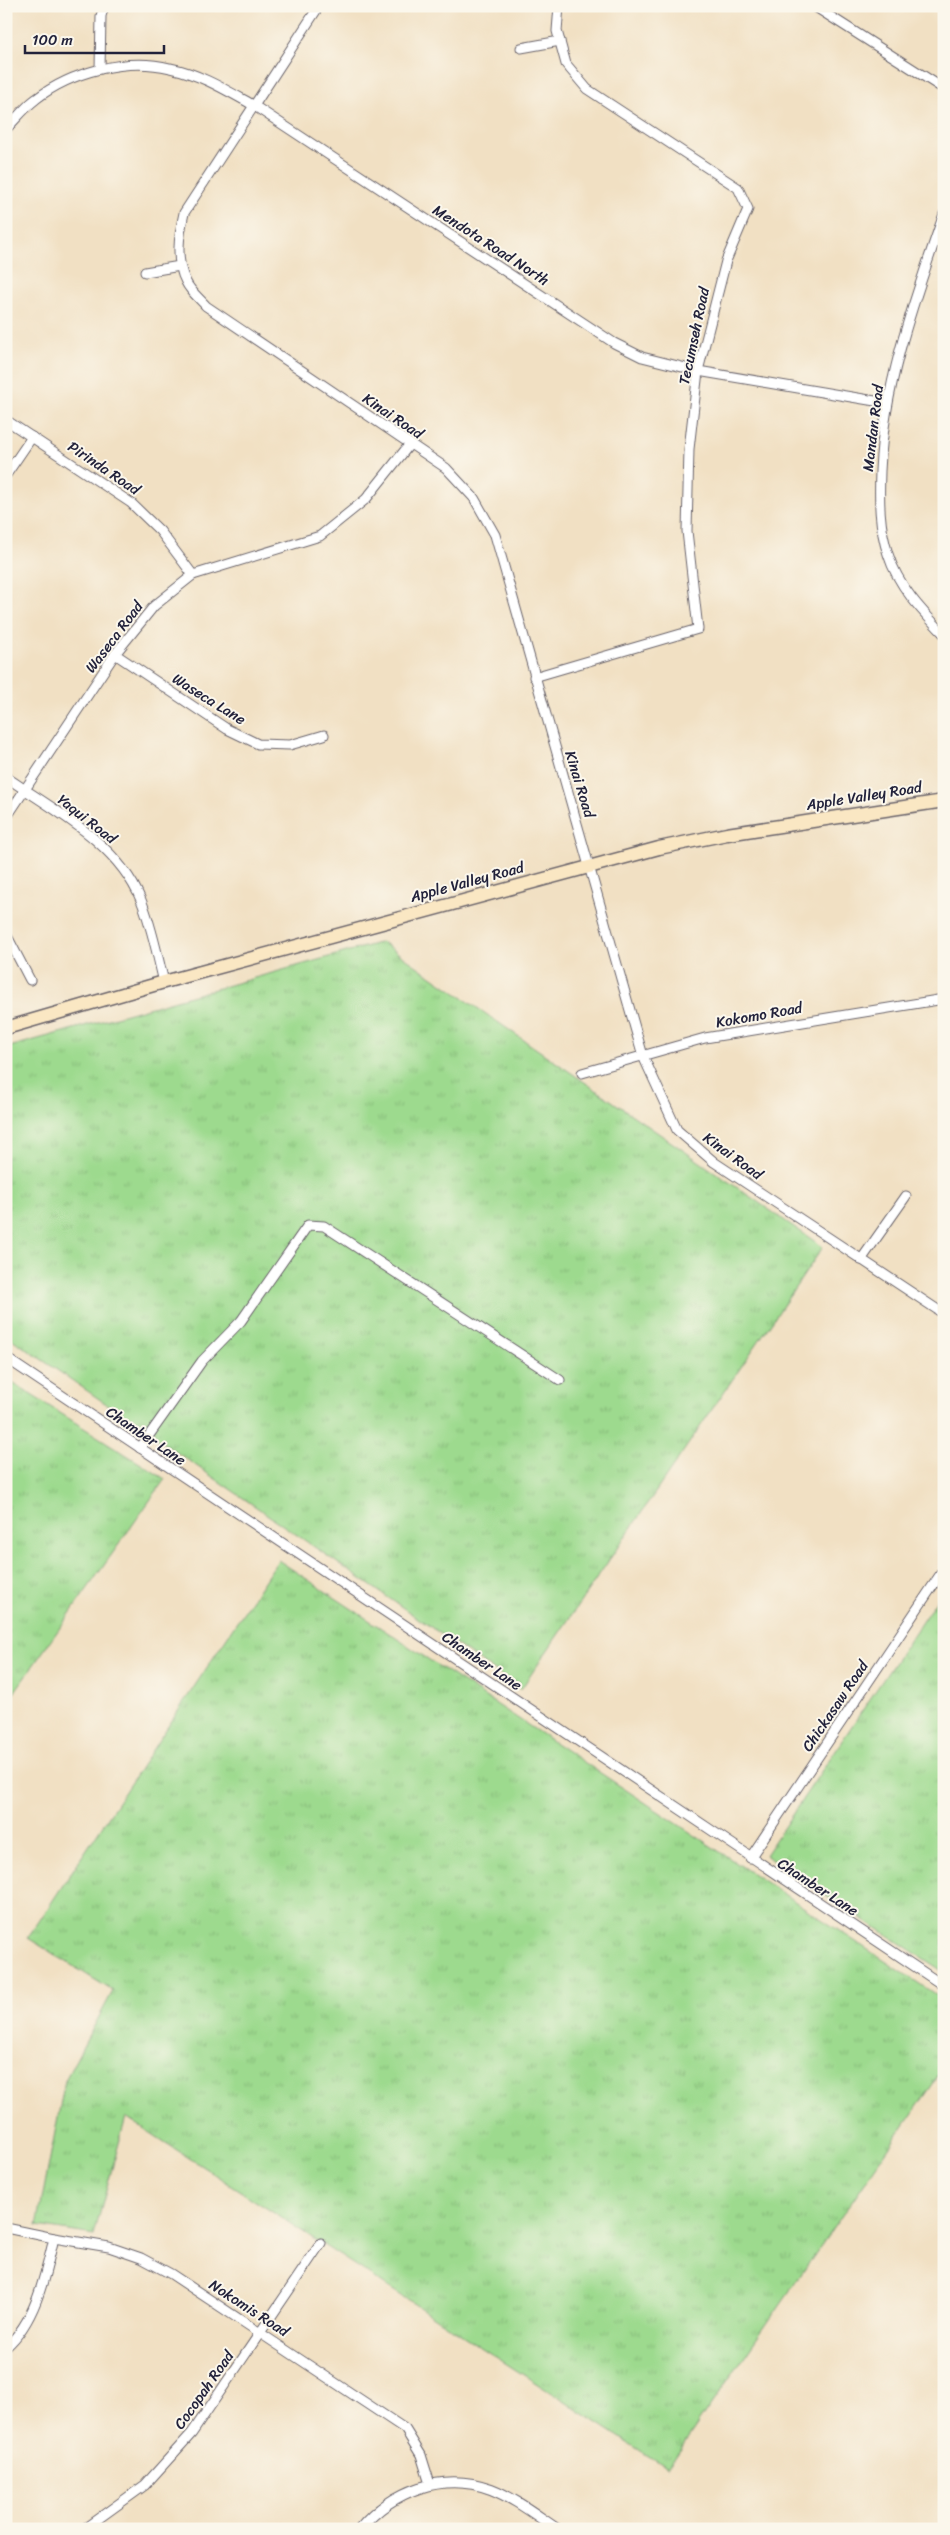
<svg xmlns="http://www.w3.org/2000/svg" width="950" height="2535" viewBox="0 0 950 2535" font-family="Sriracha,sans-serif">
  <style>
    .grass { fill: url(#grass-tufts); stroke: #607e64 }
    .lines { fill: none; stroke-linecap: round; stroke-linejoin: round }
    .minor-casing { stroke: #6a646b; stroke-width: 11 }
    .tertiary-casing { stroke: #6a646b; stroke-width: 12 }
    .secondary-casing { stroke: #6a646b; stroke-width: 15 }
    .minor { stroke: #fff; stroke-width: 9 }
    .tertiary { stroke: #fff; stroke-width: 10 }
    .secondary { stroke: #fae7c3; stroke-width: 12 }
    .labels { text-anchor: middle; stroke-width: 4; stroke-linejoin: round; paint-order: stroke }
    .street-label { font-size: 15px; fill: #22223b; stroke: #fbf7ec }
  </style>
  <defs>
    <pattern id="grass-tufts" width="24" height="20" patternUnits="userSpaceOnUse" patternTransform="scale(1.25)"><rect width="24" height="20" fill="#9dda8e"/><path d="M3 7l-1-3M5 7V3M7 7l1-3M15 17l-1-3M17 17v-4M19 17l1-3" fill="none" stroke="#87bb7b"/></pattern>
  </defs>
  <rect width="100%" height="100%" fill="#fbf7ec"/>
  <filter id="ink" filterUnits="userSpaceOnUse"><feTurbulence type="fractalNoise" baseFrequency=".02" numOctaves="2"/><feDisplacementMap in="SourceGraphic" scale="10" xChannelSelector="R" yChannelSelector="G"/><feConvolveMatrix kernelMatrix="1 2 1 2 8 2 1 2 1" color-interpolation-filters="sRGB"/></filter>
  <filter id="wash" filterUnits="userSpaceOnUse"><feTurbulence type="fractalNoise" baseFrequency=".0096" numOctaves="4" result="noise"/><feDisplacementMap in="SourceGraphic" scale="20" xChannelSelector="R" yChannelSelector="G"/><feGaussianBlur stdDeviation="1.12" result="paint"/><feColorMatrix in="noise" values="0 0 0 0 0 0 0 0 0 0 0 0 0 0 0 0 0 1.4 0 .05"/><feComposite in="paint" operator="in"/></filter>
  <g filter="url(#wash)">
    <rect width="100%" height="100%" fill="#f1e0c3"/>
    <g class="grass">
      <polygon points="382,942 823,1247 521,1689 6,1335 6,1048"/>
      <polygon points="6,1379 165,1479 6,1704"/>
      <polygon points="278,1560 944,2000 944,2068 667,2468 126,2117 94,2235 37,2226 65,2080 113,1991 28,1938"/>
      <polygon points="944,1589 944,1972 765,1855"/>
    </g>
  </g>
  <g filter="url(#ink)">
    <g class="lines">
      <defs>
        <g id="minor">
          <path d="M 319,6 L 184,213 C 179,235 175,261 186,282 C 190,291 200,299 206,306 L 446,468 L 474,498 L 495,535 L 643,1056 L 677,1130 L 714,1162 L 944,1314"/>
          <polyline points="814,6 944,89"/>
          <polyline points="521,48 560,41"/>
          <polyline points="100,69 101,16 104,6"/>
          <path d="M 6,129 C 16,119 25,107 36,99 C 71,72 126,57 170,68 C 200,74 226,90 253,105 L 614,343 L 642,357 L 698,371 L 887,403"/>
          <path d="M 944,214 C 915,298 884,382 880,471 C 879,500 879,527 888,554 C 898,586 921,610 944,634"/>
          <polyline points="145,272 180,266"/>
          <polyline points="6,420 131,503 160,531 193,575"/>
          <polyline points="6,475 32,437"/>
          <polyline points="115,654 227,729 258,744 290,745 324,735"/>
          <polyline points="534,677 698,629 687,531 689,449 698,371 726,261 748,209 738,188 587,89 566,64 557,31 559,6"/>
          <path d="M 6,777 C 55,811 117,842 141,900 C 152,926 157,955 164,982"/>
          <polyline points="6,818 115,654 154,606 193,575 320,536 366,499 410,444"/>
          <polyline points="6,934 30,980"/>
          <polyline points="582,1073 705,1038 944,999"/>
          <polyline points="861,1260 906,1196"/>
          <polyline points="6,1358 944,1986"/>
          <polyline points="140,1448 202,1361 241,1321 308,1225 324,1226 560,1380"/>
          <polyline points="750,1858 944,1569"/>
          <polyline points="6,2228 54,2238 109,2247 141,2258 171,2274 405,2429 421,2455 430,2484"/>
          <path d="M 6,2347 C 36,2321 45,2275 54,2238"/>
          <polyline points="84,2529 145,2485 192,2433 321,2243"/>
        </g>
        <path id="tertiary" d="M 360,2529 C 392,2491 442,2471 491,2489 C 514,2498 536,2515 557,2529"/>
        <polyline id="secondary" points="6,1028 164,982 659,848 727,834 944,801"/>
      </defs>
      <use href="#minor" class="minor-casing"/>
      <use href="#tertiary" class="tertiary-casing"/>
      <use href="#secondary" class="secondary-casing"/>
      <use href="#minor" class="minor"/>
      <use href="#tertiary" class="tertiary"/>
      <use href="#secondary" class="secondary"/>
    </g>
  </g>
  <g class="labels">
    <g class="street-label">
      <text transform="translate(491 245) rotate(33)" y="5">Mendota Road North</text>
      <text transform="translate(694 336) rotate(-78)" y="5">Tecumseh Road</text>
      <text transform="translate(393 416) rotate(34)" y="5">Kinai Road</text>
      <text transform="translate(873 428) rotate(-83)" y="5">Mandan Road</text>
      <text transform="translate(104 468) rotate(34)" y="5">Pirinda Road</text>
      <text transform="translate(114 637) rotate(-53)" y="5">Waseca Road</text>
      <text transform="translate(209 699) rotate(32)" y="5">Waseca Lane</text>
      <text transform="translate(580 784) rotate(73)" y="5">Kinai Road</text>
      <text transform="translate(864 796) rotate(-9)" y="5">Apple Valley Road</text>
      <text transform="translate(87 819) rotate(38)" y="5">Yaqui Road</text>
      <text transform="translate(467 882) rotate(-15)" y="5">Apple Valley Road</text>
      <text transform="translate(759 1015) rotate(-10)" y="5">Kokomo Road</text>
      <text transform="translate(733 1156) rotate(36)" y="5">Kinai Road</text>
      <text transform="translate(146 1436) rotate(34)" y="5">Chamber Lane</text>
      <text transform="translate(482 1661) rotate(34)" y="5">Chamber Lane</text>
      <text transform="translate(835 1706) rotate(-56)" y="5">Chickasaw Road</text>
      <text transform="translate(818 1887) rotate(33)" y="5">Chamber Lane</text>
      <text transform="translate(249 2308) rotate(33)" y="5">Nokomis Road</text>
      <text transform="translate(204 2390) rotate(-55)" y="5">Cocopah Road</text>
    </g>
  </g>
  <rect width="950" height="2535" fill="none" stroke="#fbf7ec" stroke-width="25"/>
  <path d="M25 45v8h139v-8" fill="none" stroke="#22223b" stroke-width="2.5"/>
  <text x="32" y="45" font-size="15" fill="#22223b" stroke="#fbf7ec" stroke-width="4" paint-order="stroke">100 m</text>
</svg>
